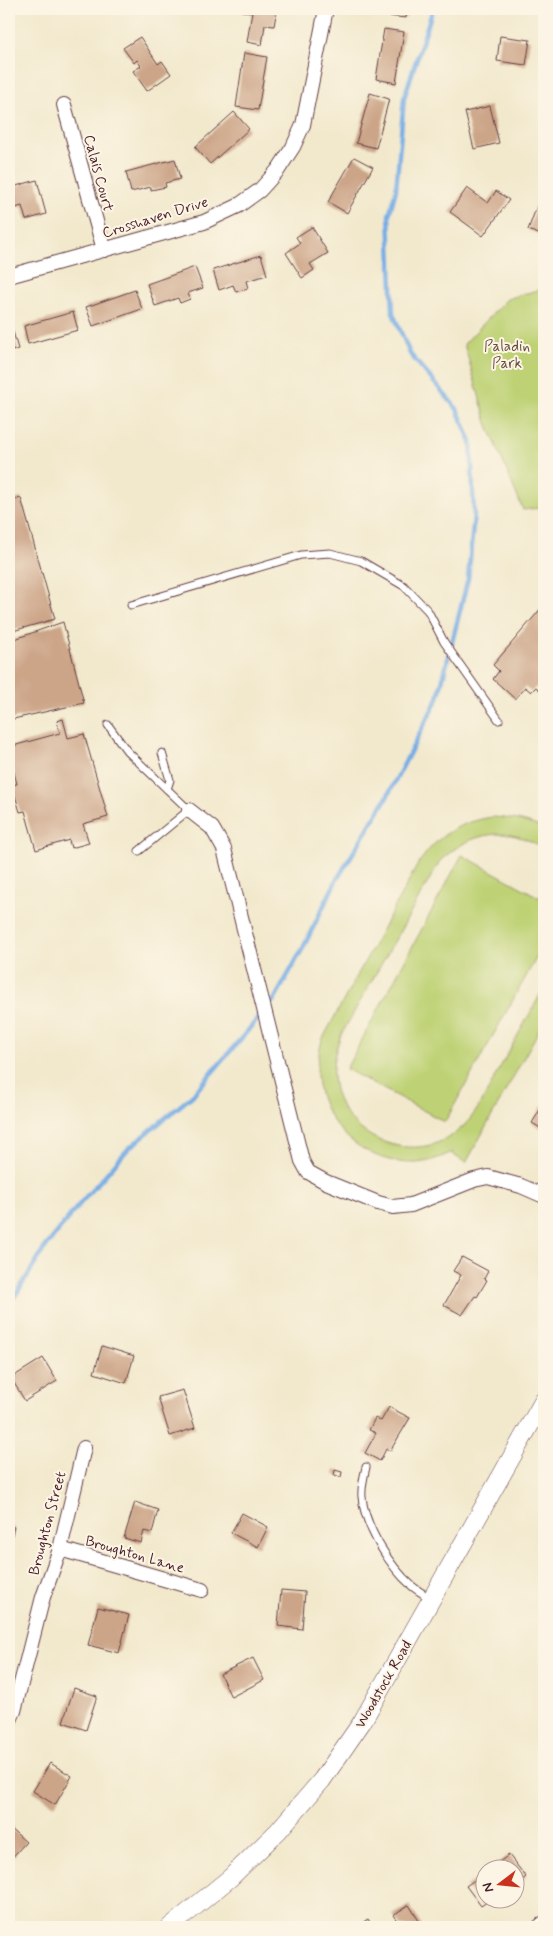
<svg xmlns="http://www.w3.org/2000/svg" width="553" height="1936" viewBox="0 0 553 1936" font-family="Mynerve,sans-serif">
  <style>
    .green { fill: #bed275; stroke: #847850 }
    .lines { fill: none; stroke-linecap: round; stroke-linejoin: round }
    .stream { stroke: #77ade5; stroke-width: 4.5 }
    .building { fill: #cca487 }
    .service-casing { stroke: #633d43; stroke-width: 9 }
    .minor-casing { stroke: #633d43; stroke-width: 16 }
    .tertiary-casing { stroke: #633d43; stroke-width: 19 }
    .service { stroke: #fff; stroke-width: 7 }
    .minor { stroke: #fff; stroke-width: 14 }
    .tertiary { stroke: #fff; stroke-width: 18 }
    .labels { text-anchor: middle; stroke-width: 4; stroke-linejoin: round; paint-order: stroke }
    .street-label { font-size: 15px; fill: #4a1f2b; stroke: #fcf5e5 }
    .park-label { font-size: 15px; fill: #674c3e; stroke: #fcf5e5 }
  </style>
  <rect width="100%" height="100%" fill="#fcf5e5"/>
  <filter id="ink" filterUnits="userSpaceOnUse"><feTurbulence type="fractalNoise" baseFrequency=".02" numOctaves="2"/><feDisplacementMap in="SourceGraphic" scale="10" xChannelSelector="R" yChannelSelector="G"/><feConvolveMatrix kernelMatrix="1 2 1 2 8 2 1 2 1" color-interpolation-filters="sRGB"/></filter>
  <filter id="wash" filterUnits="userSpaceOnUse"><feTurbulence type="fractalNoise" baseFrequency=".0096" numOctaves="4" result="noise"/><feDisplacementMap in="SourceGraphic" scale="20" xChannelSelector="R" yChannelSelector="G"/><feGaussianBlur stdDeviation="1.12" result="paint"/><feColorMatrix in="noise" values="0 0 0 0 0 0 0 0 0 0 0 0 0 0 0 0 0 1.4 0 .05"/><feComposite in="paint" operator="in"/></filter>
  <g filter="url(#wash)">
    <rect width="100%" height="100%" fill="#f2e9cd"/>
    <g class="green">
      <polygon points="544,288 544,507 523,510 487,423 464,344 507,299"/>
      <path d="M 492,817 C 511,818 527,821 544,829 L 544,849 C 508,824 470,832 440,861 L 341,1035 C 336,1048 332,1062 333,1076 C 336,1136 412,1169 458,1131 C 477,1116 487,1092 498,1071 C 513,1043 529,1016 544,988 L 544,1021 L 466,1163 L 452,1154 L 453,1152 C 441,1157 430,1162 416,1163 C 367,1165 319,1125 317,1075 C 317,1063 319,1052 322,1040 L 418,864 C 438,835 457,823 492,817 Z"/>
      <polygon points="462,855 544,900 544,944 445,1122 346,1069"/>
    </g>
    <g class="lines">
      <g class="stream">
        <polyline points="267,1008 274,1000 303,948 336,881 387,797 438,698 468,579 474,515 471,442 457,409 410,354 393,313 389,215 396,190 404,98 433,9"/>
        <polyline points="9,1306 44,1249 77,1207 129,1148 192,1096 262,1014"/>
      </g>
    </g>
    <g id="blocks">
      <g class="building">
        <polygon points="242,9 277,9 274,26 265,25 262,45 247,42 252,12 241,11"/>
        <polygon points="387,9 407,9 406,18 387,16"/>
        <polygon points="384,29 404,32 396,83 376,79"/>
        <polygon points="500,36 530,40 526,65 497,61"/>
        <polygon points="140,37 158,64 162,61 171,74 147,91 133,71 141,66 137,60 134,63 123,48"/>
        <polygon points="244,53 267,57 258,110 236,107"/>
        <polygon points="370,93 389,99 376,148 356,143"/>
        <polygon points="490,106 499,143 474,149 465,112"/>
        <polygon points="234,112 249,129 210,164 195,147"/>
        <polygon points="354,157 373,167 347,213 328,202"/>
        <polygon points="175,159 180,179 165,183 166,187 151,190 151,187 131,192 126,172"/>
        <polygon points="37,180 46,214 26,220 22,206 9,210 9,188"/>
        <polygon points="467,188 488,203 496,191 509,200 483,236 450,212"/>
        <polygon points="538,203 544,206 544,236 528,230"/>
        <polygon points="312,227 328,253 310,264 314,270 302,278 286,253 300,243 296,237"/>
        <polygon points="261,255 267,275 246,281 248,288 236,292 233,285 219,290 213,270"/>
        <polygon points="195,267 203,288 188,293 190,299 180,303 178,298 155,306 147,284"/>
        <polygon points="135,290 142,309 93,326 86,307"/>
        <polygon points="73,312 78,330 28,344 24,326"/>
        <polygon points="12,328 18,349 9,352 9,329"/>
        <polygon points="21,498 55,619 9,632 9,501"/>
        <polygon points="544,605 544,694 536,687 531,692 525,687 515,699 493,679 499,671 493,665"/>
        <polygon points="63,622 84,703 9,720 9,641"/>
        <polygon points="63,719 68,738 84,734 108,817 83,824 89,843 71,848 69,840 36,850 25,811 20,812 12,785 17,784 9,753 9,747 60,733 57,721"/>
        <polygon points="544,1103 544,1130 532,1123"/>
        <polygon points="462,1257 488,1271 484,1279 487,1280 477,1297 475,1296 462,1315 444,1305 461,1275 453,1271"/>
        <polygon points="102,1346 134,1356 126,1383 94,1373"/>
        <polygon points="43,1358 57,1381 25,1401 11,1378"/>
        <polygon points="183,1390 195,1428 170,1436 158,1397"/>
        <polygon points="389,1407 410,1418 390,1451 386,1449 380,1461 365,1453 376,1433 369,1430 375,1418 381,1421"/>
        <polygon points="9,1442 12,1443 10,1455 9,1455"/>
        <polygon points="335,1470 342,1472 341,1477 334,1475"/>
        <polygon points="135,1502 158,1510 152,1533 144,1531 141,1543 124,1538"/>
        <polygon points="242,1513 268,1527 258,1547 231,1533"/>
        <polygon points="9,1526 14,1527 9,1547"/>
        <polygon points="281,1590 305,1592 302,1629 278,1626"/>
        <polygon points="98,1607 129,1615 119,1653 88,1645"/>
        <polygon points="253,1658 264,1680 231,1697 220,1674"/>
        <polygon points="74,1688 97,1696 86,1730 63,1722"/>
        <polygon points="50,1763 72,1776 55,1805 33,1791"/>
        <polygon points="9,1827 26,1842 9,1861"/>
        <polygon points="509,1855 526,1877 516,1885 516,1868 490,1868"/>
        <polygon points="486,1872 486,1898 497,1898 489,1904 487,1902 481,1906 466,1886"/>
        <polygon points="409,1905 423,1927 397,1927 400,1925 393,1915"/>
        <polygon points="368,1919 373,1927 356,1927"/>
      </g>
    </g>
  </g>
  <g filter="url(#ink)">
    <use href="#blocks" fill-opacity="0" stroke="#633d43" stroke-width="1"/>
    <g class="lines">
      <defs>
        <g id="service">
          <polyline points="131,605 301,555 330,553 361,561 404,586 428,611 444,642 499,720"/>
          <polyline points="108,725 127,751 189,810 139,851"/>
          <polyline points="162,753 170,780 167,789"/>
          <path d="M 366,1467 C 364,1476 361,1487 362,1497 C 365,1527 390,1567 412,1586 C 418,1591 425,1595 432,1599"/>
        </g>
        <g id="minor">
          <polyline points="64,105 104,250"/>
          <polyline points="9,276 204,222 238,206 260,190 278,170 293,147 303,125 326,9"/>
          <polyline points="189,810 212,828 224,849 302,1161 308,1172 326,1182 378,1203 393,1207 411,1205 474,1180 488,1177 521,1186 544,1196"/>
          <polyline points="60,1549 202,1590"/>
          <polyline points="9,1722 14,1711 43,1597 60,1549 84,1448"/>
          <polyline points="539,1927 544,1923"/>
        </g>
        <polyline id="tertiary" points="170,1927 230,1878 278,1831 322,1780 362,1722 544,1400"/>
      </defs>
      <use href="#service" class="service-casing"/>
      <use href="#minor" class="minor-casing"/>
      <use href="#tertiary" class="tertiary-casing"/>
      <use href="#service" class="service"/>
      <use href="#minor" class="minor"/>
      <use href="#tertiary" class="tertiary"/>
    </g>
  </g>
  <g class="labels">
    <g class="street-label">
      <text transform="translate(99 173) rotate(75)" y="5">Calais Court</text>
      <text transform="translate(155 217) rotate(-17)" y="5">Crosshaven Drive</text>
      <text transform="translate(47 1523) rotate(-75)" y="5">Broughton Street</text>
      <text transform="translate(135 1554) rotate(16)" y="5">Broughton Lane</text>
      <text transform="translate(383 1684) rotate(-60)" y="5">Woodstock Road</text>
    </g>
    <g class="park-label">
      <text x="507" y="351">Paladin<tspan x="507" dy="17">Park</tspan></text>
    </g>
  </g>
  <rect width="553" height="1936" fill="none" stroke="#fcf5e5" stroke-width="30"/>
  <g transform="translate(500 1884) rotate(254)"><circle r="24" fill="#fcf5e5" stroke="#b59f9b"/>
  <path d="M0-4L9 19L0 12L-9 19Z" fill="#c8321e"/>
  <text y="-8" font-size="14" font-weight="bold" text-anchor="middle" fill="#4a1f2b">N</text>
  </g>
</svg>
